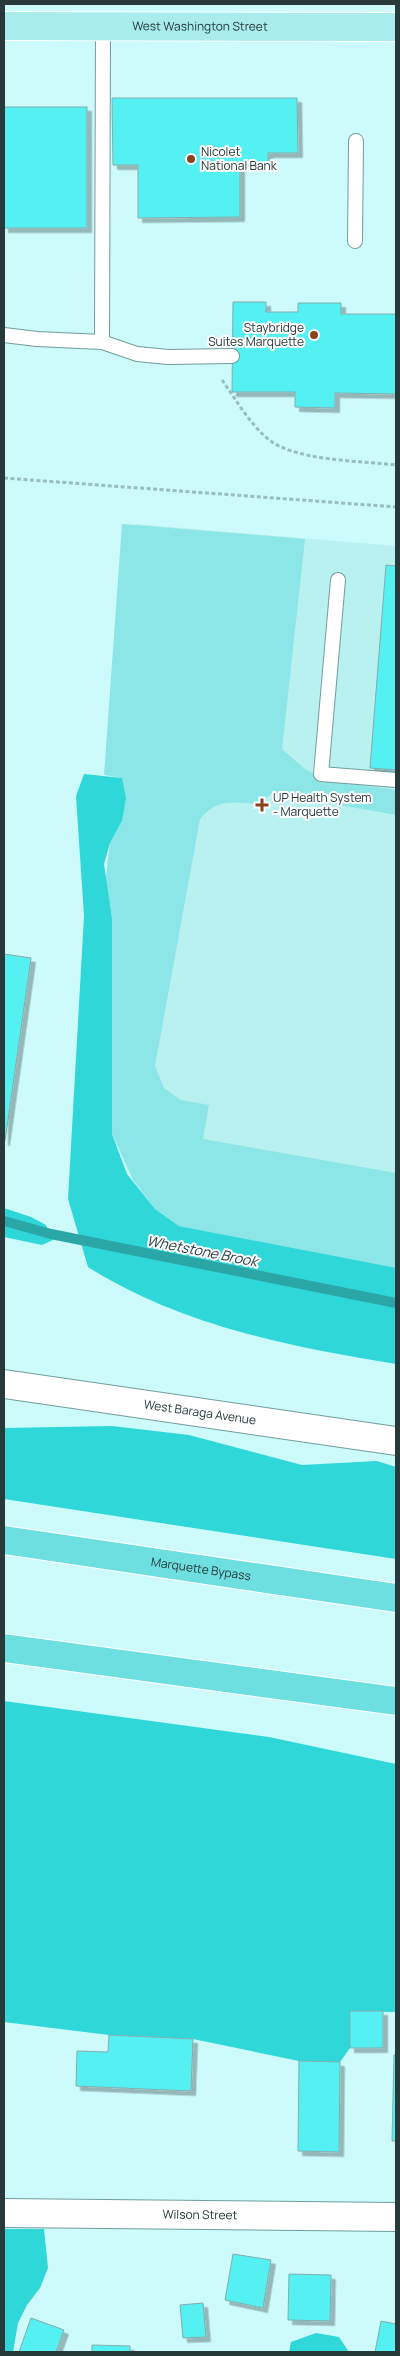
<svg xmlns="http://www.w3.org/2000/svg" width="400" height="2356" viewBox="0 0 400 2356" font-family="Manrope,sans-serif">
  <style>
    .built { fill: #b9f0f0 }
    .green { fill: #8ce6e7 }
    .forest { fill: #30d7d9 }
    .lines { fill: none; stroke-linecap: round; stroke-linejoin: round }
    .stream { stroke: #2ba6a7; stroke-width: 10 }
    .building { fill: #55f0f2; stroke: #82adad; filter: url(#shadow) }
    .lane-casing { stroke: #729d9d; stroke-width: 16 }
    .street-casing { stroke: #729d9d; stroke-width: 30 }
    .secondary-casing { stroke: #729d9d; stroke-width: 30 }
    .primary-casing { stroke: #fff; stroke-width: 30 }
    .highway-casing { stroke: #fff; stroke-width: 30 }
    .path { stroke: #99bebe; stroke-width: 3; stroke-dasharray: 4 2.5; stroke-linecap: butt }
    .lane { stroke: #fff; stroke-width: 14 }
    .street { stroke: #fff; stroke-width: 28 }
    .secondary { stroke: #fff; stroke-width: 28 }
    .primary { stroke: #a8ecec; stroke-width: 28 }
    .highway { stroke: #6edfe0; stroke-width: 28 }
    .poi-dot { fill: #88421d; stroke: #fdfdfd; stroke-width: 2 }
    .labels { text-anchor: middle; stroke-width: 4; stroke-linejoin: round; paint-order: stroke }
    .street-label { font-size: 12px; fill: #273939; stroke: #fdfdfd }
    .poi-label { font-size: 12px; fill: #273939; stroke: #fdfdfd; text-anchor: start }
    .water-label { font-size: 14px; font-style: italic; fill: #263f40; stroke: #fdfdfd }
  </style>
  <defs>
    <filter id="shadow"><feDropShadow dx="4.5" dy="4.5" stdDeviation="0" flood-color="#0004"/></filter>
  </defs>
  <rect width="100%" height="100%" fill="#cdfafa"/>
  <polygon class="built" points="135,524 396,546 396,1270 121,1113"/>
  <path class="green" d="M 122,524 L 305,539 L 282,749 L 305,769 L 329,781 L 396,790 L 396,815 L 272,793 L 259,804 C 233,803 218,797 200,819 L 155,1066 L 164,1088 L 181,1100 L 209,1105 L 203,1139 L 396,1173 L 396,1270 L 179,1226 L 155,1209 L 133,1180 L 112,1134 L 112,919 L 105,883 L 110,843 L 122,821 L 122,778 L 104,775 Z"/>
  <g class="forest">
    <path d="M 84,774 L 122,778 L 126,798 L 122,821 L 110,843 L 104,864 L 112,919 L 112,1134 L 127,1174 L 155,1209 L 179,1226 L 396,1268 L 396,1364 C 290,1347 180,1325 88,1267 L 68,1199 L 84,916 L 76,796 Z"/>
    <polygon points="4,1208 31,1217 46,1225 53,1240 42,1245 4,1237"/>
    <polygon points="112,1426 189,1435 302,1465 377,1461 396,1467 396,1559 4,1499 4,1428"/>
    <polygon points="4,1701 269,1737 396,1764 396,2012 350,2011 350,2048 340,2062 299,2061 193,2039 109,2035 4,2022"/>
    <polygon points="4,2229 44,2229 48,2268 40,2288 27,2305 18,2323 13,2352 4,2352"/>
    <polygon points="316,2333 339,2337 349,2352 289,2352 291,2342"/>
  </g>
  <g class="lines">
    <polyline class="stream" points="4,1221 51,1234 396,1303"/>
  </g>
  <g class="building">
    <polygon points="112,98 297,98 298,153 268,153 268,165 240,165 240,217 138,218 138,165 113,165"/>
    <rect x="4" y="107" width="83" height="121"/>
    <polygon points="233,302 266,302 266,312 298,312 298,303 341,303 341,314 396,314 396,394 335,393 335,408 295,407 295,392 232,392"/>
    <polygon points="386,565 396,566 396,770 370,768"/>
    <polygon points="4,954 31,958 5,1141 4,1141"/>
    <rect x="350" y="2011" width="33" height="37"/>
    <polygon points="109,2035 193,2039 191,2091 76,2086 77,2051 108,2052"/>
    <polygon points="394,2055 396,2055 396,2141 392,2141"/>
    <polygon points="299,2061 340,2062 339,2152 298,2151"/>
    <polygon points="233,2254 271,2260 263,2308 225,2300"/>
    <polygon points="289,2274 331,2275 330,2321 288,2320"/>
    <polygon points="203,2303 206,2337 183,2338 180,2305"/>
    <polygon points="31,2318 64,2330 56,2352 19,2352"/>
    <polygon points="381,2321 396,2324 396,2352 375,2352"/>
    <polygon points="92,2345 130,2346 130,2352 92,2352"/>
  </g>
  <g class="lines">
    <defs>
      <g id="lane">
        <polyline points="355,241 356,141"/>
        <polyline points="4,335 37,339 102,342 103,27"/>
        <polyline points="102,342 137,354 168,357 232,356"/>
        <polyline points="338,580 321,774 396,780"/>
      </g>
      <g id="street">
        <path id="s1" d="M 4,2213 L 396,2217"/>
      </g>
      <g id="secondary">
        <path id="s2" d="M 4,1384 L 396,1441"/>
      </g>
      <g id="primary">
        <path id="s3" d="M 4,26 L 396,27"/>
      </g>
      <g id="highway">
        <path id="s4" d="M 4,1540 L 396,1598"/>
        <polyline points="4,1648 396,1701"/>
      </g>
    </defs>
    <use href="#lane" class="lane-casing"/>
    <use href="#street" class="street-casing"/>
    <use href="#secondary" class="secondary-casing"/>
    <use href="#primary" class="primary-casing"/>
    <use href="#highway" class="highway-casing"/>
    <g class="path">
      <path d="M 222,380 C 237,401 256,435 279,446 C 311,461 361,461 396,465"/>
      <polyline points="4,478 396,507"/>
    </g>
    <use href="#lane" class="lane"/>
    <use href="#street" class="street"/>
    <use href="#secondary" class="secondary"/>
    <use href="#primary" class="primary"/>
    <use href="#highway" class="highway"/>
  </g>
  <g class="poi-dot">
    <circle cx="191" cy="159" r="5"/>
    <circle cx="314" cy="335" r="5"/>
    <path d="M259.5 797.5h5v5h5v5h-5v5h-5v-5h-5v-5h5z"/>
  </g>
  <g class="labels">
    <g class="street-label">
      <text dy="4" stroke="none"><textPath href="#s3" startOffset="196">West Washington Street</textPath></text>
      <text dy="4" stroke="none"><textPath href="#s2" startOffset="198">West Baraga Avenue</textPath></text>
      <text dy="4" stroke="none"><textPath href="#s4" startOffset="199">Marquette Bypass</textPath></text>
      <text dy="4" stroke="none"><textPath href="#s1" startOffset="196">Wilson Street</textPath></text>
    </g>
    <g class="poi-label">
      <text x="201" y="156">Nicolet<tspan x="201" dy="14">National Bank</tspan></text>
      <text x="304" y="332" text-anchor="end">Staybridge<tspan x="304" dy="14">Suites Marquette</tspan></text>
      <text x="273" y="802">UP Health System<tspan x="273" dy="14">- Marquette</tspan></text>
    </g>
    <g class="water-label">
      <text transform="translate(202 1251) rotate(11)" y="5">Whetstone Brook</text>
    </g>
  </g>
  <rect width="400" height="2356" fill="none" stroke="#273939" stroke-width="10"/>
</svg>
